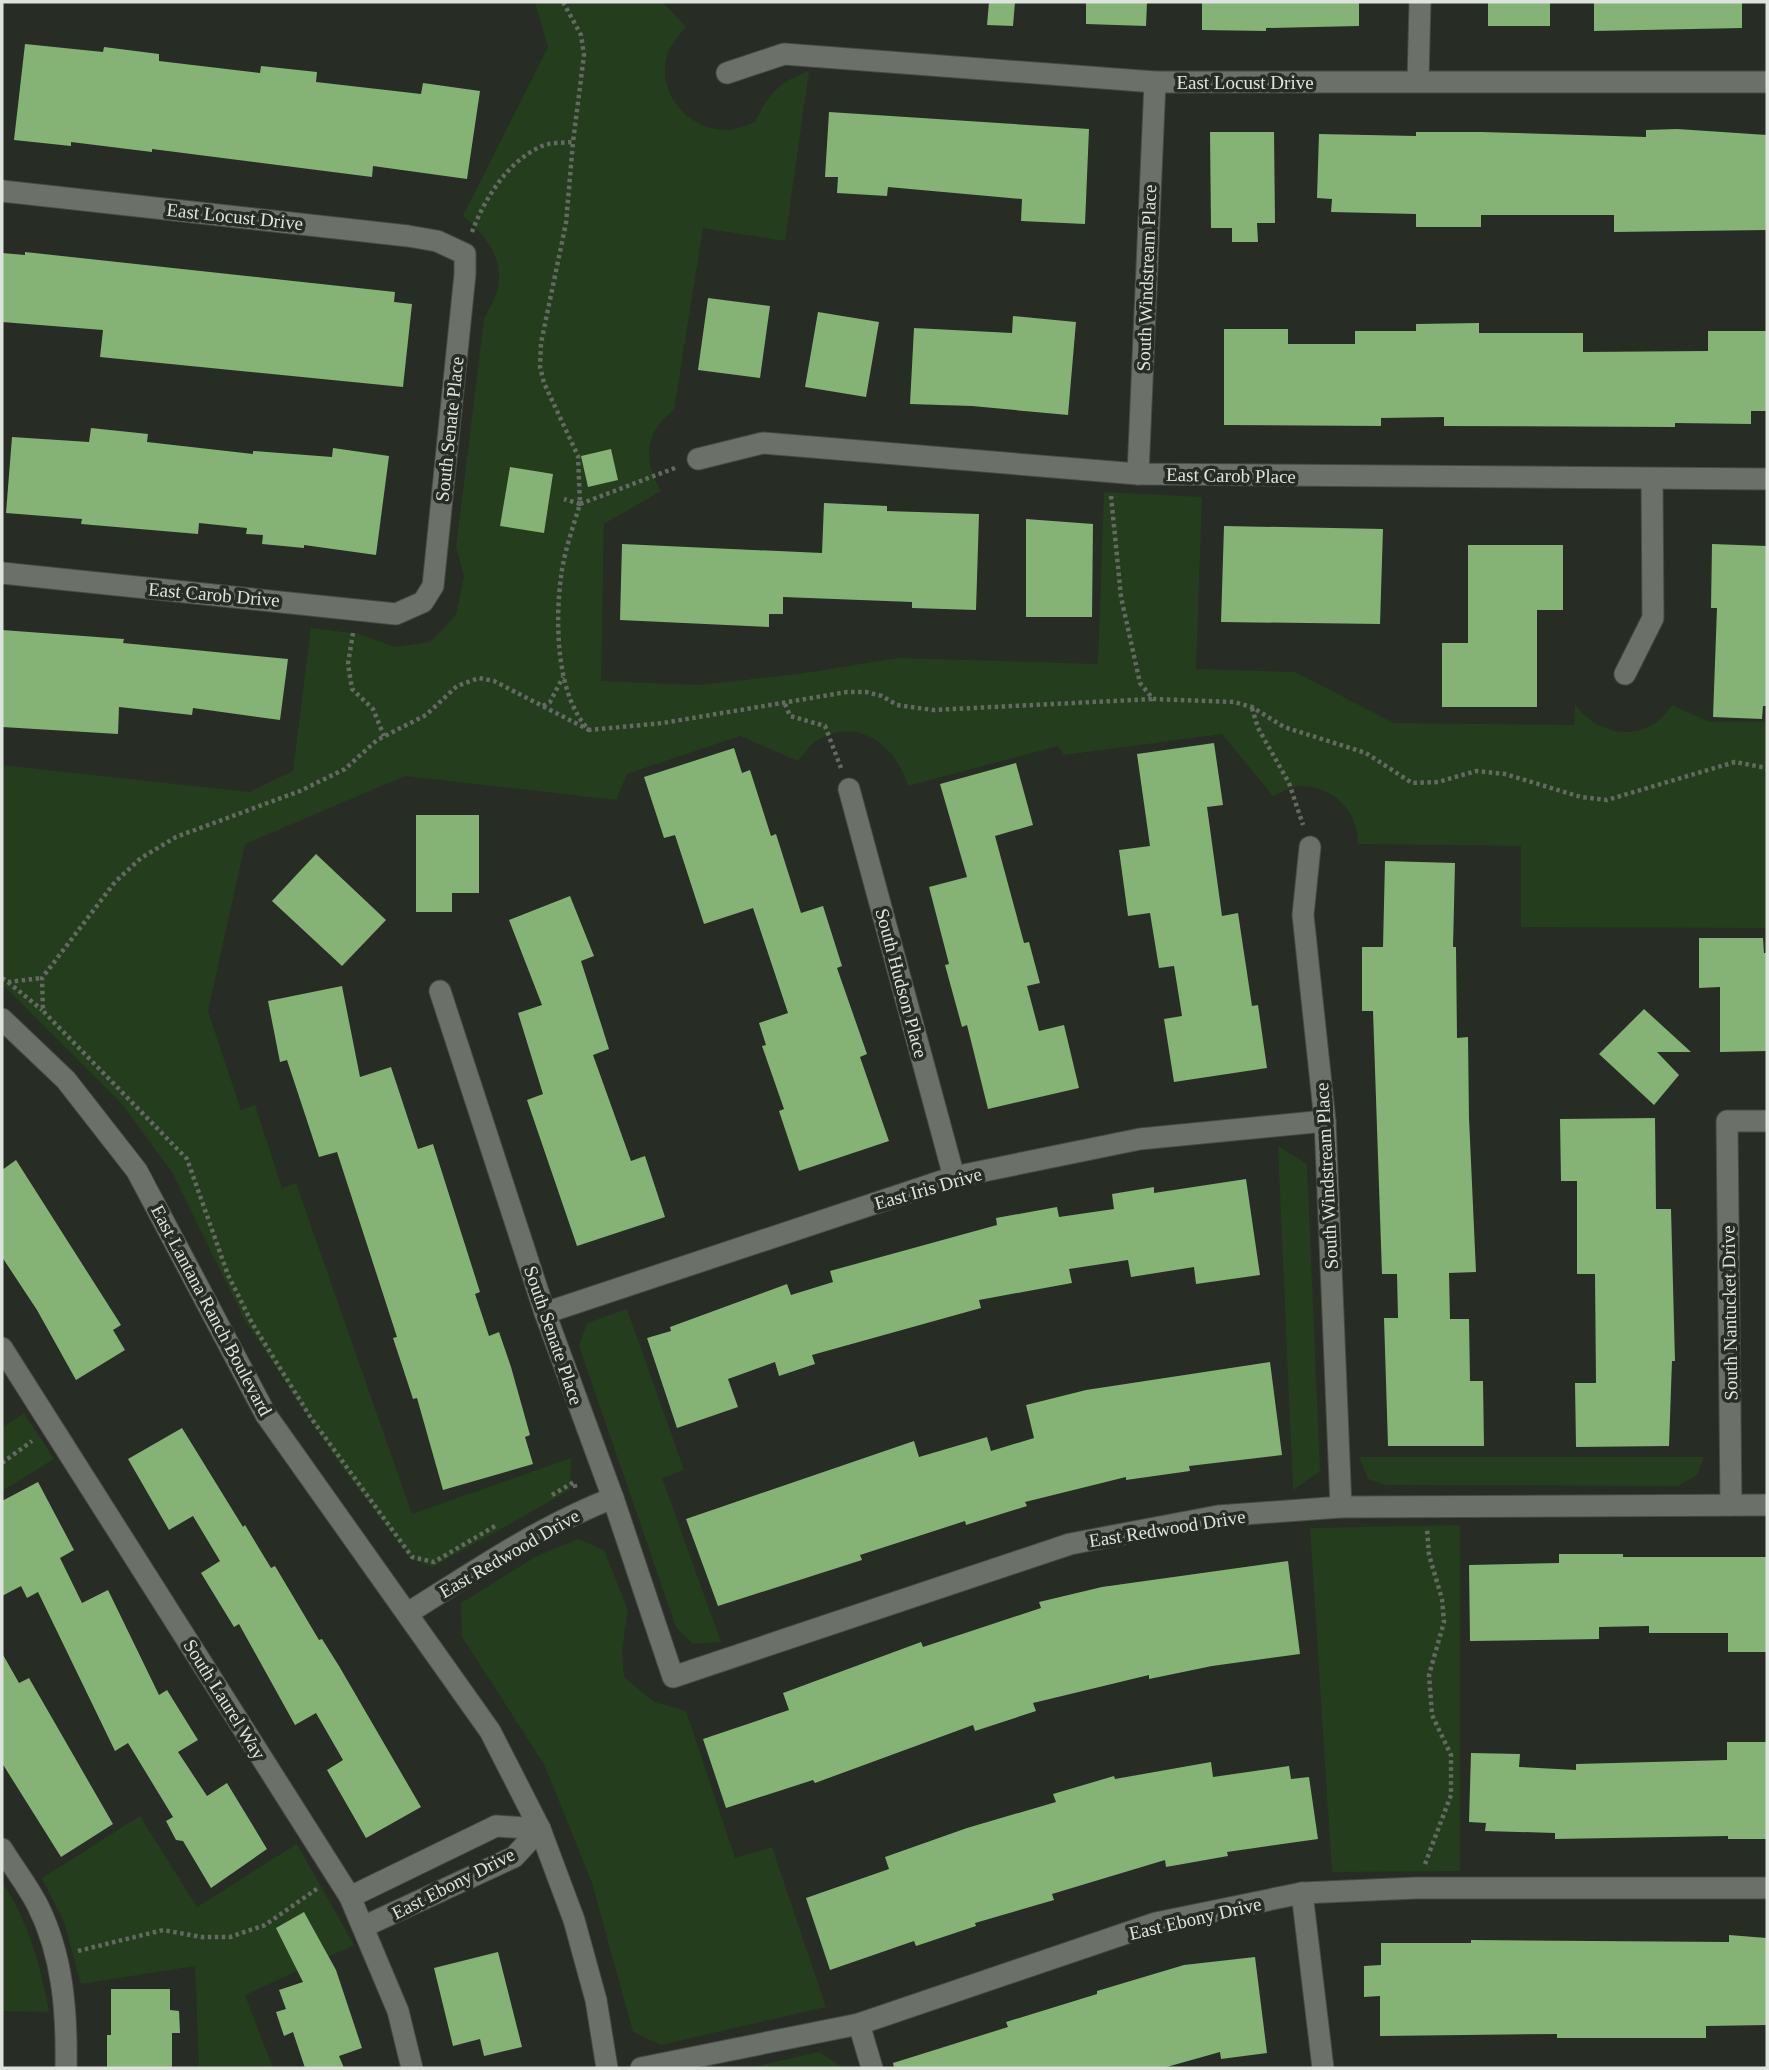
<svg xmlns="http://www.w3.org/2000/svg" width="1769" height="2070" viewBox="0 0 1769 2070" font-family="Georgia,serif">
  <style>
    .green { fill: #243d1c }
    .building { fill: #84b375 }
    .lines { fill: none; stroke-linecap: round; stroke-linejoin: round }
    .minor-casing { stroke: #464b44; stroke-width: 23 }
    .path { stroke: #646962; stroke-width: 4.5; stroke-dasharray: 3.5 3.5; stroke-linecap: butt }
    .minor { stroke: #6b7169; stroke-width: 21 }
    .labels { text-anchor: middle; stroke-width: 7; stroke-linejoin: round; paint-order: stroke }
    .street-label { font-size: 19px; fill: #dfe3de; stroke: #272c25 }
  </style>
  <rect width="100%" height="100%" fill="#272c25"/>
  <g class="green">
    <path d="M 535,2 L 663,2 L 686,27 C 679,35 668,48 666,59 C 658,96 691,132 729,130 C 737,130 747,124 755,122 C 769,93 779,82 809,71 L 785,241 L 703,228 L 674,410 C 644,433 643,459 661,491 L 604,524 L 601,681 L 699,685 L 799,674 L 898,658 L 1098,664 L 1104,492 L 1202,497 L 1196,669 L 1295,672 L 1394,723 L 1574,725 L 1575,705 C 1602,739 1647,743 1672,705 L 1709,722 L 1767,722 L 1767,928 L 1521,927 L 1521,846 L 1358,844 C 1359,812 1333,785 1299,786 C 1291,787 1280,793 1273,796 L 1222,734 L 1064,755 L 1058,746 L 908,786 C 896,746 859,715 816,741 C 809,745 804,755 798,761 L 740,736 L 627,774 L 616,800 L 405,776 L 245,844 L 208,1011 L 241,1110 L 255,1105 L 282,1188 L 296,1183 L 412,1514 L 571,1458 L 570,1490 L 433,1567 L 411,1559 L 339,1463 L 244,1319 L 173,1174 L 123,1105 L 2,984 L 2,765 L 249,792 L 293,771 L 311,628 L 360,634 L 395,647 L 430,642 L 456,615 L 464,576 L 456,547 L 484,319 C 488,310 496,298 498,288 C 504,257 484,234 463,216 L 548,47 Z"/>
    <polygon points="1278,1146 1307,1164 1320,1471 1293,1490"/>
    <polygon points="627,1309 684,1470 662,1478 721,1642 693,1644 676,1627 579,1346 587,1323"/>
    <polygon points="24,1413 54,1459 2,1491 2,1428"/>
    <polygon points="1359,1457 1704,1457 1697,1475 1678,1486 1385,1485 1368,1479"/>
    <polygon points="1460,1525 1460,1871 1332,1872 1310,1528"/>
    <polygon points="578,1539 604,1550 628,1610 622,1649 624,1677 654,1702 686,1711 735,1858 772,1847 826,2007 661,2045 633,2032 592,1883 544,1764 462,1637 461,1603 535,1557"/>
    <polygon points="140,1816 197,1907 297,1844 354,1945 245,1995 273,2068 199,2068 195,1966 81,1984 64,1922 42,1878"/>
    <path d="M 2,1882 C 29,1923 40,1964 49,2012 L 2,2011 Z"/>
    <polygon points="819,2052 844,2068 747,2068"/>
  </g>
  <g class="building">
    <polygon points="989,2 1015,2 1013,26 987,25"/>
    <polygon points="1086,2 1147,2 1146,26 1086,24"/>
    <polygon points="1202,2 1359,2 1359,26 1266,28 1266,31 1202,30"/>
    <rect x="1488" y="2" width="62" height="24"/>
    <polygon points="1594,2 1742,2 1742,28 1594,31"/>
    <polygon points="25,44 103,52 104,47 159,54 159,61 260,73 261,66 317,72 316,82 421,94 423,83 480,91 467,179 373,166 372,177 152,149 152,152 71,142 71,146 14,140"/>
    <polygon points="829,112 1089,129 1085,224 1021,221 1022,199 888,187 887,196 837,193 838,177 825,177"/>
    <polygon points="1677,129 1767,135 1767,230 1614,232 1614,215 1481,215 1481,227 1416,227 1416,214 1331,212 1332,199 1317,198 1319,134 1416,136 1416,132 1481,132 1646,137 1646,130"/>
    <polygon points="1210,132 1274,132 1275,223 1257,223 1258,242 1232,242 1232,228 1211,228"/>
    <polygon points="25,252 395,292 394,302 412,304 403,387 100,357 103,330 2,322 2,253 25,255"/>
    <polygon points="708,298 770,306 760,378 698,370"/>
    <polygon points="818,312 879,322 866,397 805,387"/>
    <polygon points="1013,316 1076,322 1068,415 972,406 910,404 914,328 1012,333"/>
    <polygon points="1479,323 1479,333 1583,333 1583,352 1708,351 1708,331 1767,331 1767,411 1751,411 1751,424 1675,423 1675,427 1444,426 1444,417 1381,418 1381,426 1224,425 1224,329 1288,329 1288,344 1355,344 1355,331 1416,331 1416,324"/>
    <polygon points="91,428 148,434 147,442 253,454 253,451 332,457 333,448 389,456 376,555 304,545 304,548 262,544 263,535 246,534 247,528 199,523 198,534 81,524 82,519 6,513 12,437 89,442"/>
    <polygon points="611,449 618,480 588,487 581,456"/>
    <polygon points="510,467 553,474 544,533 500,526"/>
    <polygon points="824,503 887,506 887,511 979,514 976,610 912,608 912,602 783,597 783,614 769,614 769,627 620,620 622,544 822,553"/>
    <polygon points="1026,519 1093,524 1092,617 1026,617"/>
    <polygon points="1224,526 1383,529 1380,624 1221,622"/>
    <polygon points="1712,544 1767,546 1767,706 1763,706 1762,719 1713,717 1717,608 1711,608"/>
    <polygon points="1468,545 1563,545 1563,610 1537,610 1537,707 1442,707 1442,643 1468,643"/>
    <polygon points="2,630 124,639 123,643 288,659 280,720 193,708 192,715 119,707 118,734 2,727"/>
    <polygon points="1214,743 1223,805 1207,807 1222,916 1238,913 1252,1006 1258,1005 1267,1068 1174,1082 1164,1019 1182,1016 1174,966 1159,968 1150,913 1128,916 1119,850 1150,846 1137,754"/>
    <polygon points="734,748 742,773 750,770 771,836 776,834 801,913 823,906 842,966 837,968 867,1054 860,1057 889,1141 799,1171 779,1111 784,1109 762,1046 766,1045 759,1023 788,1013 753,908 704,924 675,835 664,838 644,777"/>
    <polygon points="1016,763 1033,825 995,836 1024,943 1029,942 1040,983 1027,986 1039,1031 1064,1025 1079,1088 988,1109 967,1025 962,1027 945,965 949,964 929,887 967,877 940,784"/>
    <polygon points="416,815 479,815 479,893 452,893 452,912 416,912"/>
    <polygon points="316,854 386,920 342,966 272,901"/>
    <polygon points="1385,861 1455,863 1453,947 1456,947 1457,1038 1468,1037 1469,1118 1476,1272 1449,1273 1450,1319 1469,1319 1470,1381 1483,1381 1484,1446 1388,1446 1384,1318 1398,1318 1397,1274 1382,1274 1373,1011 1362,1011 1362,947 1383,947"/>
    <polygon points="570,896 594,956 581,961 609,1049 593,1055 631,1161 645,1156 665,1217 577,1246 527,1100 543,1094 518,1013 542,1005 509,920"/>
    <polygon points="1699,938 1763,938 1764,953 1767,953 1767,1051 1720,1052 1720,987 1699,988"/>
    <polygon points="342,986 360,1077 391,1067 418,1149 433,1144 480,1292 475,1294 489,1336 499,1332 511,1367 530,1435 525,1437 533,1464 443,1490 417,1398 413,1399 393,1338 397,1337 337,1152 319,1157 287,1060 280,1062 268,1001"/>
    <polygon points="1644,1009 1691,1052 1657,1052 1679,1075 1654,1105 1599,1054"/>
    <polygon points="1655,1118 1656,1209 1671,1209 1675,1361 1672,1361 1669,1446 1576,1447 1575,1383 1596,1383 1595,1274 1577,1274 1577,1181 1561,1181 1560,1119"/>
    <polygon points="16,1160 121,1325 113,1330 125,1350 76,1380 37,1310 2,1257 2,1170"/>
    <polygon points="1246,1179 1260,1275 1196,1284 1194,1267 1131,1277 1128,1260 1069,1269 1072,1283 979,1300 981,1308 812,1355 815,1364 779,1376 775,1362 728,1379 738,1407 677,1428 647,1338 671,1331 670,1327 787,1284 791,1295 833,1282 830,1271 997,1225 996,1218 1057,1207 1059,1217 1114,1209 1112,1194 1154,1187 1154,1193"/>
    <polygon points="1270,1362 1282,1455 1189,1466 1190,1471 1126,1480 1126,1477 1025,1502 1027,1506 966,1525 965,1521 860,1555 862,1560 718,1606 686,1519 914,1441 919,1457 987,1437 991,1451 1034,1438 1026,1405 1086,1390"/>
    <polygon points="182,1428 243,1527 245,1525 271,1568 275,1566 319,1640 322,1639 339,1666 421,1807 366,1838 327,1770 343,1760 316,1713 295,1725 239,1624 234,1627 201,1573 220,1561 193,1516 169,1530 128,1459"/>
    <polygon points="38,1482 74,1550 60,1558 82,1603 108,1590 159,1695 167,1690 198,1740 178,1752 207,1796 227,1783 267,1849 211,1888 183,1841 176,1840 166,1821 173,1817 128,1743 115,1751 38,1592 27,1598 21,1586 2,1596 2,1501"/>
    <polygon points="1559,1554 1623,1554 1623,1557 1767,1557 1767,1652 1728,1652 1728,1633 1649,1633 1649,1626 1599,1627 1599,1639 1470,1641 1469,1565 1559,1563"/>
    <polygon points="1288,1561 1300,1654 1212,1666 1149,1679 1149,1675 1033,1703 1036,1711 975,1731 973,1725 815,1783 813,1780 726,1808 703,1739 789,1710 783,1693 921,1642 923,1647 1041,1608 1039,1602 1102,1587"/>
    <polygon points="2,1653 19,1683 29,1678 113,1824 61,1857 2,1763"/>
    <polygon points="1727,1742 1767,1742 1767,1839 1728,1839 1728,1836 1555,1839 1555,1833 1485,1831 1486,1823 1469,1822 1471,1753 1520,1754 1519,1767 1576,1770 1576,1764 1727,1760"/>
    <polygon points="1211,1762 1213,1777 1289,1766 1291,1779 1309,1777 1318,1839 1227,1852 1228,1856 1166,1867 1165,1860 1052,1894 1054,1900 975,1923 976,1926 916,1946 914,1941 830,1970 806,1898 889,1869 885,1857 967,1828 1056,1802 1053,1794 1114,1776 1115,1779"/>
    <polygon points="304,1912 336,1970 362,2048 339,2056 344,2068 305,2068 293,2032 284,2036 276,2012 286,2009 279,1990 303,1982 276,1928"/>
    <polygon points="1729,1935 1767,1938 1767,2025 1706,2026 1706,2038 1557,2038 1557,2034 1380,2036 1380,1996 1364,1997 1364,1966 1381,1965 1381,1943 1471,1943 1471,1940 1729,1942"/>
    <polygon points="498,1952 522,2047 484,2056 480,2039 453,2046 434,1968"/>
    <polygon points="1255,1957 1267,2053 1221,2059 1220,2052 1163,2068 894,2068 893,2063 1008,2027 1006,2022 1097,1994 1097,1991 1184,1965"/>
    <polygon points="111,1989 170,1989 170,2010 179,2011 180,2033 172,2033 172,2068 107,2068 107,2035 111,2035"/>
  </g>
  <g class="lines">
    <defs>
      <g id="minor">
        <polyline points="727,73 784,54 1155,82 1767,82"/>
        <polyline points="1418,81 1420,2"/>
        <polyline points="2,191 408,236 437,241 465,254 465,274 433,586 423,602 396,614 2,573"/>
        <polyline points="698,459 763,443 1138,474 1767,479"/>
        <polyline points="1138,474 1155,82"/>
        <polyline points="1625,674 1653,618 1652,479"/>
        <polyline points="849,789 954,1177"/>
        <polyline points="1310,847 1303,915 1325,1121 1341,1507"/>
        <polyline points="440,991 545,1313 613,1498 673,1677 1070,1544 1218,1516 1341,1507 1767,1505"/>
        <polyline points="2,1019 66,1080 137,1171 266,1415 490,1731 540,1829 574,1920 596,2000 607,2068"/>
        <polyline points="545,1313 954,1177 1140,1139 1325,1121"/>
        <polyline points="2,1348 350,1897 398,2011 412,2068"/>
        <polyline points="1731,1505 1727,1121 1767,1121"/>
        <path d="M 408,1613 C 474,1572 540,1526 613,1498"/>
        <path d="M 2,1849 C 13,1867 27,1885 37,1904 C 63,1955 67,2012 66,2068"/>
        <polyline points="1302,1893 1323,2068"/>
        <polyline points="350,1897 496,1826 540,1829"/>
        <polyline points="363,1927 514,1857 540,1829"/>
        <polyline points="859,2024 872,2068"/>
        <polyline points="641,2068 859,2024 1156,1923 1302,1893 1416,1888 1767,1888"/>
      </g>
    </defs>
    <use href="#minor" class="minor-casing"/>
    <g class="path">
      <polyline points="563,2 581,35 584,55 573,142"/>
      <path d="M 472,232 C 484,200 507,162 540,147 C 549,142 562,143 573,142 L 566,223 L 541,343 L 540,367 L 544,383 L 578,456 L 580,504 L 564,499"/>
      <path d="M 675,468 L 580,504 C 573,527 564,552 561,577 C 555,622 556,696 589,730 L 663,723 L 847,692 L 866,692 L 882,696 L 897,705 L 933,710 L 1153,699"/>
      <polyline points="1111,496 1121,597 1140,683 1153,699 1234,702 1252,707 1284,727 1366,753 1412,783 1438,782 1476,771 1505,774 1581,797 1607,800 1735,762 1767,768"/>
      <polyline points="353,633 348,664 352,689 373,709 384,736"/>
      <polyline points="785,704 790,716 825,726 841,768"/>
      <polyline points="543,706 550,702 563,677"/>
      <polyline points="1252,708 1258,728 1289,783 1303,825"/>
      <polyline points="2,978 8,982 42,978"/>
      <polyline points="8,982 42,1010"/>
      <polyline points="2,1463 32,1441"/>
      <polyline points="552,1495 574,1482 576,1490"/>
      <polyline points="495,1526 434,1562 412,1557 311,1418 252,1323 228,1275 187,1159 43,1011 42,978 115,882 141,858 176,837 300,791 345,769 377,740 426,715 457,686 479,678 494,681 589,730"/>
      <polyline points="1425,1864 1451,1795 1451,1755 1432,1715 1429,1675 1444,1622 1442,1599 1429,1555 1427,1529"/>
      <polyline points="78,1951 163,1930 201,1937 230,1937 265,1925 318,1888"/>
    </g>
    <use href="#minor" class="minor"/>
  </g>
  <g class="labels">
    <g class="street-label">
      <text x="1245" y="89">East Locust Drive</text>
      <text transform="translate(235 216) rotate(6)" y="7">East Locust Drive</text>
      <text transform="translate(1146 278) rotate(-88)" y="7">South Windstream Place</text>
      <text transform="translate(449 429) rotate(-84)" y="7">South Senate Place</text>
      <text transform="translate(1231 475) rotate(1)" y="7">East Carob Place</text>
      <text transform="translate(214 594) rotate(5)" y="7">East Carob Drive</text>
      <text transform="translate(902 983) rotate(75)" y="7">South Hudson Place</text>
      <text transform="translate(1326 1176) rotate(-93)" y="7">South Windstream Place</text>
      <text transform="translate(928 1188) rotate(-16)" y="7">East Iris Drive</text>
      <text transform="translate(212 1310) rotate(62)" y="7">East Lantana Ranch Boulevard</text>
      <text transform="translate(1729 1313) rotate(-91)" y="7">South Nantucket Drive</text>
      <text transform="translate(554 1335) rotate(71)" y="7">South Senate Place</text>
      <text transform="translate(1167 1528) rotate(-9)" y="7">East Redwood Drive</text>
      <text transform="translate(509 1553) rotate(-30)" y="7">East Redwood Drive</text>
      <text transform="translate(225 1699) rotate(58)" y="7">South Laurel Way</text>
      <text transform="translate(453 1883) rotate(-27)" y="7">East Ebony Drive</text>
      <text transform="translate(1195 1918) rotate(-13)" y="7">East Ebony Drive</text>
    </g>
  </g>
  <rect width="1769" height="2070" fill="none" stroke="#dfe3de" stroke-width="7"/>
</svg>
